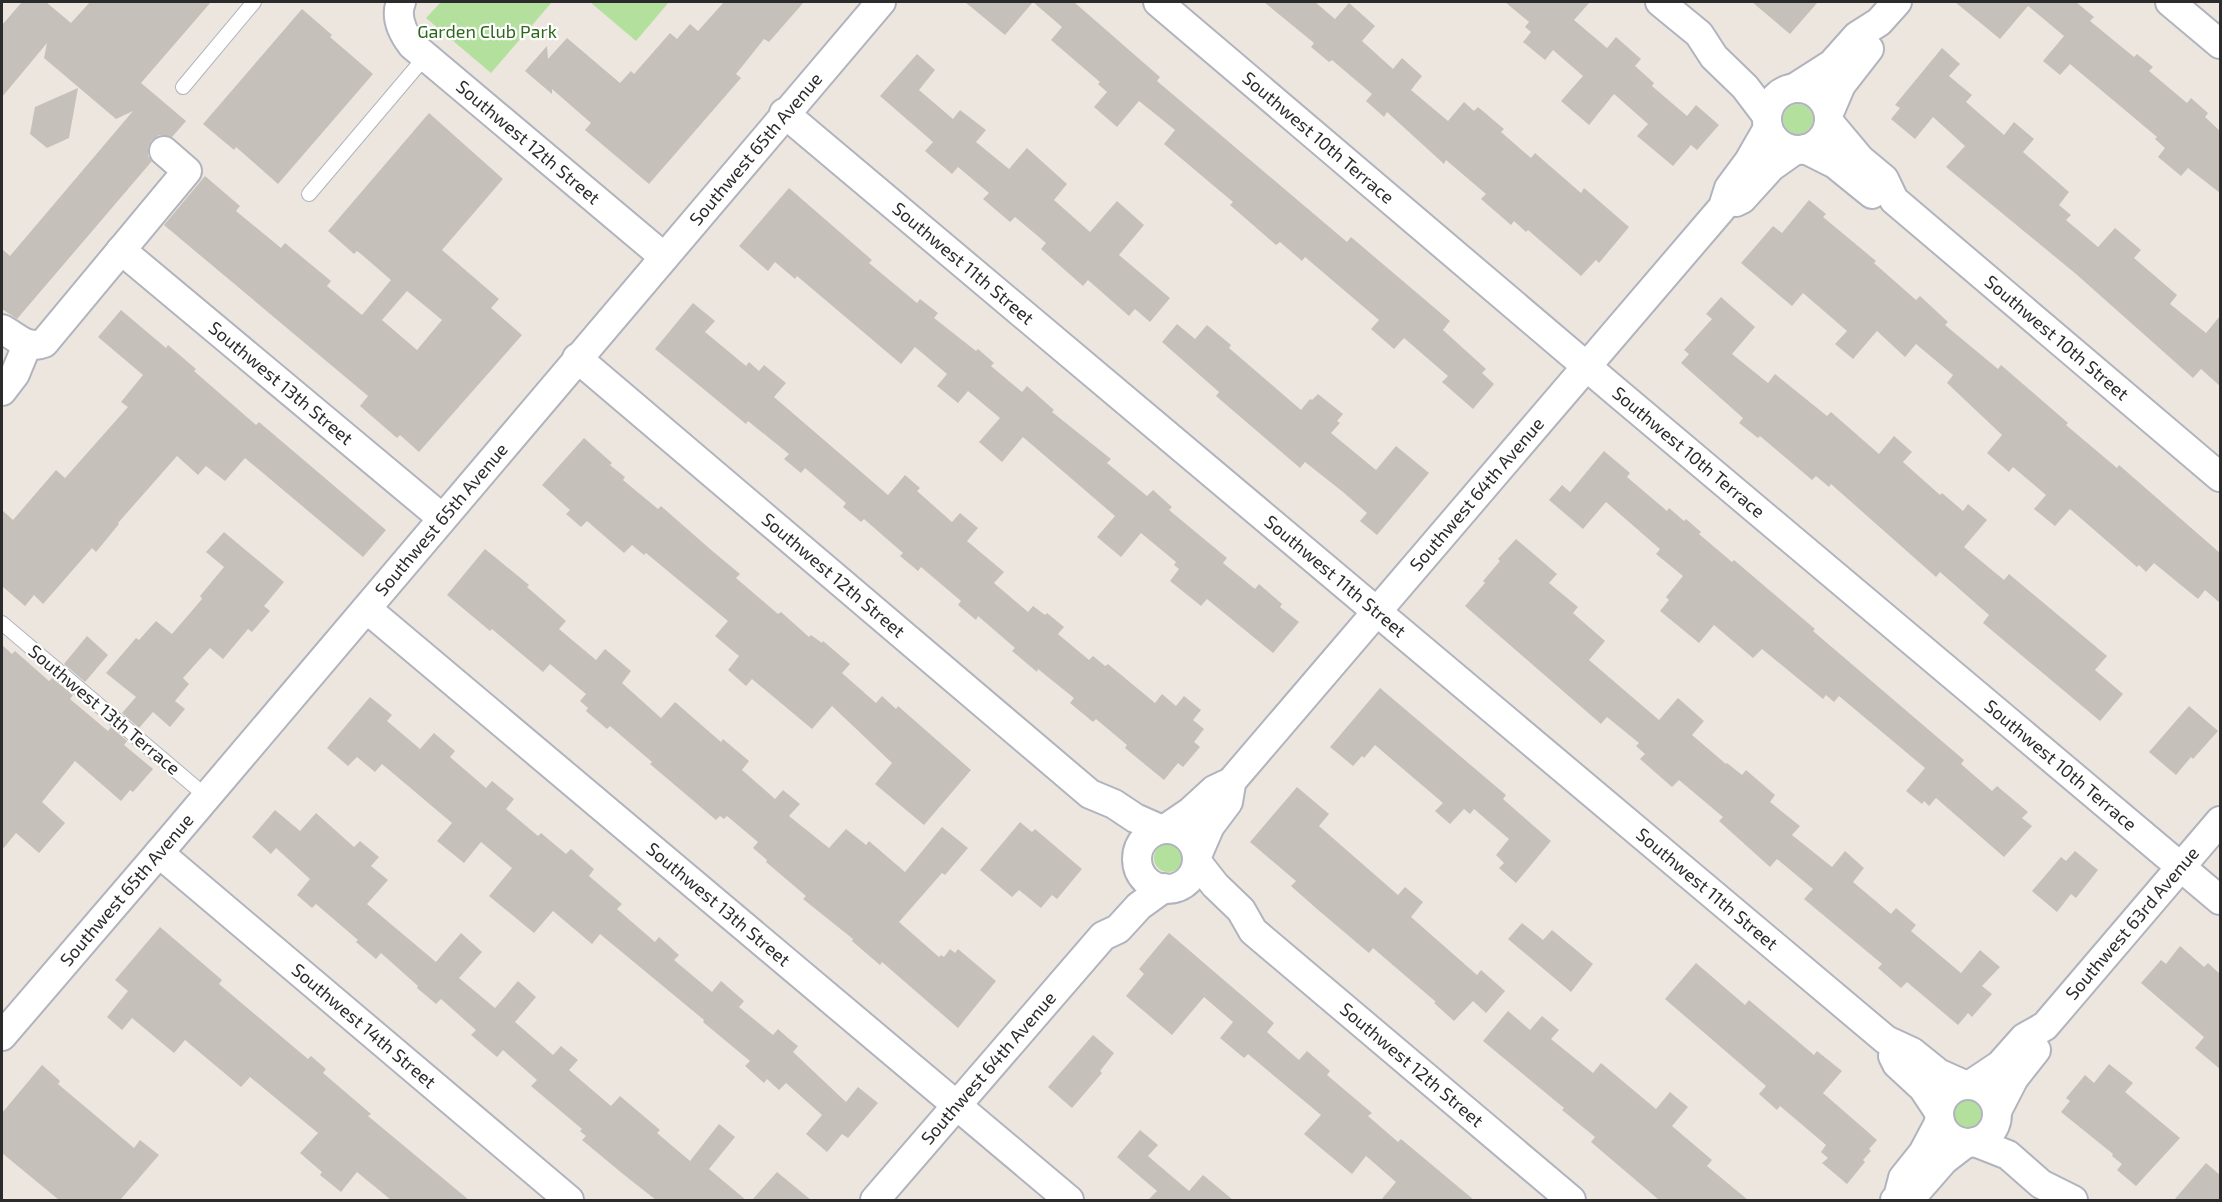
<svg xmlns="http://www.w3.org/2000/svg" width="2222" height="1202" viewBox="0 0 2222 1202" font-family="'Exo 2',sans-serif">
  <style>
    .green { fill: #b3e19d }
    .building { fill: #c5c0ba; fill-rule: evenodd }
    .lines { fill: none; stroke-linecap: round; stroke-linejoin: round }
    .service-casing { stroke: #b1b4be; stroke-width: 16 }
    .minor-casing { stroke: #b1b4be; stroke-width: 32 }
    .service { stroke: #fff; stroke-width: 14 }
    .minor { stroke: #fff; stroke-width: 28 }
    .labels { text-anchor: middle; stroke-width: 4.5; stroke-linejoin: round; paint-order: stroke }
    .park-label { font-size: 18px; fill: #2c671d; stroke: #fff }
    .street-label { font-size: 18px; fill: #2b2b2b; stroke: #fff }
  </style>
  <rect width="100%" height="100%" fill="#ede6de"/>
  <g class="green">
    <polygon points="441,2 552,2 491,73 426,18"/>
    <polygon points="590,2 669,2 636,41"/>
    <circle cx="1798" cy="119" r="15"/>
    <circle cx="1168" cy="858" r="14"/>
    <circle cx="1968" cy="1113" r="15"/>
  </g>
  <g class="building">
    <polygon points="22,2 46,2 71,23 90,2 211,2 141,83 186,121 172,137 159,135 151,141 148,148 148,156 152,161 17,319 2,309 2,249 10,256 133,111 116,119 44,58 47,43 2,97 2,25"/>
    <polygon points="724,2 804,2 769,42 764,39 736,74 741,78 649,184 585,130 591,123 552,89 552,94 525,71 547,46 548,59 567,38 620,83 631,71 634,74 670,33 677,39 690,24 698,31"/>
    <polygon points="965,2 1033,2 1005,35"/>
    <polygon points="1033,2 1074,2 1160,77 1157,81 1347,242 1351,237 1450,321 1443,330 1486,369 1482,373 1494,384 1473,409 1442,382 1448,376 1404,338 1394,349 1371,329 1379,320 1305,257 1302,261 1280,242 1276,245 1230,205 1233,202 1164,144 1175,130 1139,101 1117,127 1094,107 1107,92 1098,84 1100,82 1051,40 1062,27"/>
    <polygon points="1264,2 1315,2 1335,19 1349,3 1375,26 1362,41 1393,69 1402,58 1422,76 1411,90 1448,121 1464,102 1474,111 1478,107 1504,129 1501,132 1531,158 1535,153 1581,193 1584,188 1629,227 1599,263 1596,260 1581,276 1528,230 1526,232 1514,221 1511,225 1481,199 1486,194 1446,160 1444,164 1387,112 1384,117 1366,101 1372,94 1332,60 1329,62 1311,47 1314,43"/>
    <polygon points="1505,2 1590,2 1574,20 1607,48 1616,37 1641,59 1635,66 1654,83 1652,86 1687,116 1696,105 1719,125 1697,150 1691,145 1673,166 1637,136 1648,124 1614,94 1589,125 1561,101 1583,76 1553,50 1545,60 1523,42 1531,32 1525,27 1529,22"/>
    <polygon points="1752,2 1818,2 1790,34"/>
    <polygon points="1955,2 2076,2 2094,17 2090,21 2134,57 2137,54 2153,67 2149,71 2187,103 2191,98 2208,113 2205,117 2220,131 2220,193 2188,168 2181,176 2158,157 2165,148 2155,139 2157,137 2070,64 2060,75 2043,61 2064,36 2028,6 2000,39"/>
    <polygon points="302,9 332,35 330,37 373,74 278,184 236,147 234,150 203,124"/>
    <polygon points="1942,48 1960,64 1949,76 1972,95 1966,102 2004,135 2014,122 2034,139 2023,152 2069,192 2059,205 2071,215 2066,220 2098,247 2115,228 2141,250 2134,258 2177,295 2170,304 2206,333 2220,316 2220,386 2201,369 2193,378 2076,274 1946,167 1965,146 1933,117 1915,139 1891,119 1900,108 1895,105"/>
    <polygon points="917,54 935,70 919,90 953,119 960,110 986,130 976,142 1009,169 1027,148 1067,184 1054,200 1090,232 1117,201 1144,225 1119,255 1170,298 1150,322 1135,309 1129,316 1088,280 1083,286 1041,249 1046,243 1015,217 1010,222 983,199 989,193 958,167 952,174 925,151 933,142 880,96"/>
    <polygon points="78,88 69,138 47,148 30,134 35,107"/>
    <path d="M 429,113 L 503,179 L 442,250 L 499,299 L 491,308 L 522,335 L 419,452 L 400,435 L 397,438 L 360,406 L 368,396 L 164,225 L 205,176 L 240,206 L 236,211 L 281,248 L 285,243 L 331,281 L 327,286 L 362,315 L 391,280 L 361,254 L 357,251 L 354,254 L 328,231 ZM 407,291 L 442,320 L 417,350 L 382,320 Z"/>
    <polygon points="789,188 872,260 869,263 917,303 920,299 938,313 934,318 976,351 978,349 994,363 991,366 1022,392 1027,386 1054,410 1052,412 1111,459 1107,463 1147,496 1153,490 1172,507 1169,510 1227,558 1223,563 1255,589 1259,584 1282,604 1280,607 1299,622 1273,653 1207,599 1201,606 1170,581 1179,569 1174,565 1176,562 1141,533 1121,557 1097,537 1115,516 1023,437 1002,462 979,442 1000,418 968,391 958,403 937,386 947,374 915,347 901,364 797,276 795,279 775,262 768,271 739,246"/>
    <polygon points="1809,200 1826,214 1823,217 1876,261 1874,263 1916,300 1920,296 1948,322 1945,325 1998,369 2001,365 2068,423 2066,425 2117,468 2119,465 2220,553 2220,603 2205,590 2198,599 2154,563 2146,572 2139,565 2137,567 2070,509 2055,526 2034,509 2046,495 2013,467 2009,472 1987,453 2002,435 1947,383 1953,375 1916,344 1905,357 1877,331 1853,359 1835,344 1847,331 1803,293 1792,306 1741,263 1773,226 1782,233"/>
    <polygon points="1721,297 1755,327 1732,354 1768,383 1775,374 1827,416 1831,412 1879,454 1894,436 1912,452 1903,462 1940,495 1942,493 1963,511 1968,504 1987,520 1964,547 2004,580 2009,574 2107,656 2095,670 2123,694 2100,721 1983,623 1989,615 1940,572 1936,577 1831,484 1829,487 1816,476 1812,480 1760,436 1758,438 1739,423 1743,418 1681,363 1689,354 1684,350 1712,319 1706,314"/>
    <polygon points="693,303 715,321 705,332 746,366 749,362 759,371 764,365 786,383 774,397 888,495 905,475 920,488 917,491 952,522 960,513 978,528 967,541 1004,572 994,583 1028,612 1033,606 1045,615 1047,613 1064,627 1058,634 1089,660 1093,656 1105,666 1108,664 1155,703 1162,694 1176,706 1184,696 1201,710 1193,720 1204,729 1194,742 1200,747 1183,767 1178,763 1164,780 1125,748 1127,745 1096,719 1093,722 1070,703 1074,698 1038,669 1037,672 1012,651 1015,648 978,616 976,620 958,605 961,601 921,567 918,571 900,556 903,553 864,519 861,522 843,507 846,503 805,468 801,473 784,459 789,454 748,421 746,424 655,349"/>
    <polygon points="121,310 166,348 168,345 196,369 194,371 256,425 259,422 386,530 363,557 245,458 225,481 206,466 198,475 177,456 118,523 119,524 96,552 92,548 43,604 34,595 25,606 2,586 2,510 13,520 56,470 65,478 128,407 121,402 143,375 98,337"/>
    <polygon points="1177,324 1195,339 1207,325 1231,345 1229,348 1301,410 1310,399 1312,400 1318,394 1343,414 1337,421 1340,423 1331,433 1376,470 1396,446 1429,473 1377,535 1360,521 1367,513 1343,492 1305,462 1300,468 1216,396 1219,392 1162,342"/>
    <polygon points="584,438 612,463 610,465 625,477 623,480 658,509 661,506 710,549 740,574 736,578 778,614 781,612 809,637 811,635 822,643 823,641 850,664 842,673 876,703 882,696 896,709 898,706 971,770 924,825 875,784 892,763 832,706 812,729 752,679 746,686 728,670 739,656 715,636 728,621 646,553 644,555 632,545 624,553 587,521 581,527 566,514 570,510 542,485"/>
    <polygon points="1604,451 1630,473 1627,477 1667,511 1669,508 1684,521 1686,519 1701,532 1699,534 1732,562 1734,560 1815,629 1813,631 1964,760 1961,764 1992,791 1997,786 2028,812 2022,818 2032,826 2004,857 1936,798 1929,806 1924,801 1922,804 1906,791 1925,768 1839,696 1834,702 1826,695 1823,699 1762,649 1753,658 1714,625 1699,643 1660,611 1669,600 1666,597 1683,576 1656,554 1660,549 1606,502 1583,529 1549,500 1562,485 1570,492"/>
    <polygon points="224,532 284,582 264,606 270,611 252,632 248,629 223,659 210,648 183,678 189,684 175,701 185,709 170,727 153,712 139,728 122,713 136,697 106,673 136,638 139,640 156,621 172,634 202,599 200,596 224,567 206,552"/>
    <polygon points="1516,539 1557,574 1549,583 1578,607 1573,613 1605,641 1589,660 1659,720 1678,698 1704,721 1692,735 1726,764 1727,763 1742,775 1746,770 1775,795 1770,802 1800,826 1792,835 1832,867 1845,851 1864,868 1853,882 1891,914 1896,908 1916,925 1911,931 1961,973 1980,950 2000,967 1982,986 1992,994 1972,1017 1968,1013 1958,1025 1907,982 1901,988 1878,968 1882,964 1804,899 1813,889 1777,859 1770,867 1719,821 1723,817 1679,780 1672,787 1640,759 1645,754 1636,746 1639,743 1607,717 1601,724 1465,606 1485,583 1483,581 1500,561 1498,559"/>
    <polygon points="485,549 529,585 527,587 566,621 559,629 596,660 605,649 631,671 622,683 661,718 675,702 721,742 723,739 749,761 742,770 775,799 783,790 800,804 789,816 829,848 846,829 866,845 869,841 905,872 942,827 968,848 945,875 942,873 899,922 939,957 941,955 944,957 950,949 955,953 958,949 996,981 958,1028 882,962 880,965 852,941 853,939 803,899 806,896 766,862 767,860 753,848 758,842 727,816 724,819 720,816 716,820 650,764 652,762 610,726 607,729 586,711 588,708 580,701 586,694 550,664 543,672 492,629 490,631 447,595"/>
    <polygon points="87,636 108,655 85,682 64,664"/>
    <polygon points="2,645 12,654 15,651 49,681 52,678 73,695 70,699 108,731 111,727 127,741 124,745 153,769 133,792 130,790 121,801 75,761 42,802 65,823 39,853 16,833 2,850"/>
    <polygon points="1380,688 1506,795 1503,799 1551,841 1516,883 1499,868 1504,863 1496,855 1509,839 1474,809 1470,814 1464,809 1450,824 1435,811 1443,803 1375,745 1364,758 1362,756 1353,766 1330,747"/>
    <polygon points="370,697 392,715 387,721 420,749 434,733 455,751 450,757 486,788 492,781 514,799 506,809 538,836 541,833 566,854 571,849 594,869 589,876 622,904 617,909 655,942 659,937 679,955 674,960 712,992 721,981 744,1001 739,1007 773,1035 778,1029 788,1038 798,1046 793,1052 846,1102 858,1087 878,1103 848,1138 842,1134 827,1152 806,1134 822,1115 786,1083 779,1090 767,1079 764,1083 745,1066 750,1061 703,1022 704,1020 600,934 592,944 553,911 534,933 489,896 512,868 481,842 464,863 437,841 452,823 382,764 375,772 357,757 348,766 327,748"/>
    <polygon points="2189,706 2218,731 2193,759 2191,757 2176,775 2149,752"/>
    <polygon points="1297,787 1329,814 1319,826 1398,895 1405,887 1423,902 1411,917 1477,975 1481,970 1505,991 1486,1013 1473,1001 1454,1021 1434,1003 1436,1002 1373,948 1369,953 1317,909 1291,886 1296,881 1250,842"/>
    <polygon points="275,810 300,831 316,813 354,847 360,841 379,857 371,866 388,880 367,904 436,962 461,933 482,952 459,978 495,1008 518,981 536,997 515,1022 553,1055 561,1046 578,1060 569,1070 611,1106 620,1096 660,1130 657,1133 690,1161 719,1124 735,1137 709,1169 746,1200 656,1200 623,1174 582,1140 586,1136 580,1131 582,1129 531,1086 537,1080 503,1050 497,1057 471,1035 476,1030 441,999 436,1004 417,988 418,986 381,953 376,959 356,942 358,940 316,904 312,908 297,895 310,879 276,848 271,854 252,837"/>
    <polygon points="1020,822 1032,832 1035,829 1082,869 1057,899 1052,895 1041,908 1019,890 1012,897 980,870"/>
    <polygon points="2075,851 2098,870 2076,898 2071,894 2057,912 2032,891 2061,857 2066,861"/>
    <polygon points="1522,923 1543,940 1552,930 1593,964 1571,992 1508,939"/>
    <polygon points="160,927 222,980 219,984 308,1059 311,1056 326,1069 323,1073 371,1114 368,1116 469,1200 391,1200 357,1172 341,1192 320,1175 322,1172 300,1153 318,1133 250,1077 241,1087 185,1040 174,1053 132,1018 122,1030 107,1017 128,991 115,980"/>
    <polygon points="1169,933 1274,1023 1267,1032 1299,1060 1307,1051 1330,1071 1327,1075 1372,1113 1368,1116 1398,1142 1401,1139 1474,1200 1381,1200 1396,1182 1366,1156 1352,1174 1304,1134 1321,1115 1248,1054 1244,1058 1220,1038 1233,1022 1204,997 1172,1035 1126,996 1144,974 1139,969"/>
    <polygon points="2180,946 2204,967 2208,963 2220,974 2220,1069 2195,1048 2204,1037 2141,983 2161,960 2166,964"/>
    <polygon points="1696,963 1745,1005 1749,1000 1814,1055 1817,1051 1842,1071 1823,1093 1877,1140 1869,1149 1871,1151 1863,1160 1865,1162 1847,1184 1822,1163 1828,1158 1821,1152 1826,1145 1780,1106 1777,1110 1759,1094 1766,1086 1665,999"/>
    <polygon points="1508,1011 1530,1030 1542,1016 1559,1030 1551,1039 1593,1073 1601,1063 1656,1109 1670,1092 1688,1107 1672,1126 1712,1160 1707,1166 1748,1200 1659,1200 1591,1142 1595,1137 1562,1110 1564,1108 1483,1041"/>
    <polygon points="1093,1035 1114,1053 1100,1071 1102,1073 1072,1108 1048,1087"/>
    <polygon points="2109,1064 2133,1083 2125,1092 2180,1138 2136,1186 2117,1170 2122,1164 2112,1156 2113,1154 2061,1112 2070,1101 2066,1098 2085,1075 2094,1083"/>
    <polygon points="42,1065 60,1081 58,1084 134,1148 140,1140 159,1155 120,1200 59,1200 2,1153 2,1113"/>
    <polygon points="1140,1130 1158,1145 1148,1156 1189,1191 1203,1175 1233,1200 1148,1200 1157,1191 1117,1157"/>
    <polygon points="2206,1163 2220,1175 2220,1200 2174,1200"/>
    <polygon points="777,1172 788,1181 811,1200 752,1200"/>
  </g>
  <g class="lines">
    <defs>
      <g id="service">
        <polyline points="183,87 254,2"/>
        <polyline points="309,194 425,57"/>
        <polyline points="2,623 207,797"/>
      </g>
      <g id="minor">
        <path id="s1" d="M 401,2 C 395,17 402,32 412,45 L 664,257"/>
        <path id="s2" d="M 1158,2 L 1613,389 L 2220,900"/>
        <polyline points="1660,2 1699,34 1714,57 1745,87 1767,116"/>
        <polyline points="2170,2 2220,44"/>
        <polyline points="1796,87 1832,64 1857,36 1879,22 1897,2"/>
        <circle cx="1798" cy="119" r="31"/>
        <path id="s3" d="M 784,113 L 1886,1040 L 1912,1052 L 1938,1073 L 1965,1085"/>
        <polyline points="1829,113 1841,85 1869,49"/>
        <path id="s4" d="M 1829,122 L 1860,159 L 1884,179 L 1894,200 L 2220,477"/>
        <polyline points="1805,149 1835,164 1872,194"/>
        <polyline points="1736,202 1742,199 1771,167 1795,150"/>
        <path id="s5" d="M 121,250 L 442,518"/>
        <path d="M 2,329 C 16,336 27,350 44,343 L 187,171 L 164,151"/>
        <path id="s6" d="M 577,358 L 1090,794 L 1114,804 L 1135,818 L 1160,829"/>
        <polyline points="2,391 15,374 27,345"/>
        <path id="s7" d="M 367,609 L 1069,1200"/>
        <path id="s8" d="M 1165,829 L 1190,812 L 1214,790 L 1231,782 L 1723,207 L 1729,188 L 1749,161 L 1768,128"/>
        <circle cx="1167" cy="859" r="30"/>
        <path id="s9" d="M 159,853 L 569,1200"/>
        <polyline points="1197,856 1210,826 1228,802 1231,784"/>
        <path id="s10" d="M 1197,862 L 1215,885 L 1241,910 L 1253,931 L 1571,1200"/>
        <path id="s11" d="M 2,1036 L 159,853 L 881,2"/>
        <polyline points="1893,1056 1897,1064 1923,1088 1939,1112"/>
        <path id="s12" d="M 1970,1085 L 2000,1065 L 2024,1038 L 2045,1026 L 2220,821"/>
        <circle cx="1968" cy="1114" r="29"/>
        <polyline points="1997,1111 2014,1078 2036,1050"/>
        <polyline points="1975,1142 2008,1155 2041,1184 2073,1200"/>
        <polyline points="1912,1193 1916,1192 1944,1160 1966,1143"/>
        <path id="s13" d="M 875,1200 L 1103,936 L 1118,929 L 1139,906 L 1164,888"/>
        <polyline points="1895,1200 1898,1197 1903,1178 1923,1153 1940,1121"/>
      </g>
    </defs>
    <use href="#service" class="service-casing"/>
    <use href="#minor" class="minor-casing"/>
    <use href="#service" class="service"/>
    <use href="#minor" class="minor"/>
  </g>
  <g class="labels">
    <g class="park-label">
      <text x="487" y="38">Garden Club Park</text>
    </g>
    <g class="street-label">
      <text dy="6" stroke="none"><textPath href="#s2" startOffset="210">Southwest 10th Terrace</textPath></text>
      <text dy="6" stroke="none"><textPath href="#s1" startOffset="198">Southwest 12th Street</textPath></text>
      <text dy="6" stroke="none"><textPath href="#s11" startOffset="1164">Southwest 65th Avenue</textPath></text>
      <text dy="6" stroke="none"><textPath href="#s3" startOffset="234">Southwest 11th Street</textPath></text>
      <text dy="6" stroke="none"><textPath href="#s4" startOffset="316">Southwest 10th Street</textPath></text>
      <text dy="6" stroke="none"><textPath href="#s5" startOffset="208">Southwest 13th Street</textPath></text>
      <text dy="6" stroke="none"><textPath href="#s2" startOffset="696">Southwest 10th Terrace</textPath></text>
      <text dy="6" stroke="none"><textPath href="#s8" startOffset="460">Southwest 64th Avenue</textPath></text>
      <text dy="6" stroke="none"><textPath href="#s11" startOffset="678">Southwest 65th Avenue</textPath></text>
      <text dy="6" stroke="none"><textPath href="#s6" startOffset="336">Southwest 12th Street</textPath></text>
      <text dy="6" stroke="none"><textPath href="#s3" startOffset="720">Southwest 11th Street</textPath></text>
      <text transform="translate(104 710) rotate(40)" y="6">Southwest 13th Terrace</text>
      <text dy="6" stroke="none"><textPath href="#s2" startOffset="1182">Southwest 10th Terrace</textPath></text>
      <text dy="6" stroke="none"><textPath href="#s11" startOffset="192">Southwest 65th Avenue</textPath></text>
      <text dy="6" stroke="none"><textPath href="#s3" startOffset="1206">Southwest 11th Street</textPath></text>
      <text dy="6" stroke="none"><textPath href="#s7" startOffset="459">Southwest 13th Street</textPath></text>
      <text dy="6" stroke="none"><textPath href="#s12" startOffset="231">Southwest 63rd Avenue</textPath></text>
      <text dy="6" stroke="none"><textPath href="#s9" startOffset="268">Southwest 14th Street</textPath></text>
      <text dy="6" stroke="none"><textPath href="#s10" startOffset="297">Southwest 12th Street</textPath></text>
      <text dy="6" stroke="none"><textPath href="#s13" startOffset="174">Southwest 64th Avenue</textPath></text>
    </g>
  </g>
  <rect width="2222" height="1202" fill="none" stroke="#2b2b2b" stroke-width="6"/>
</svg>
